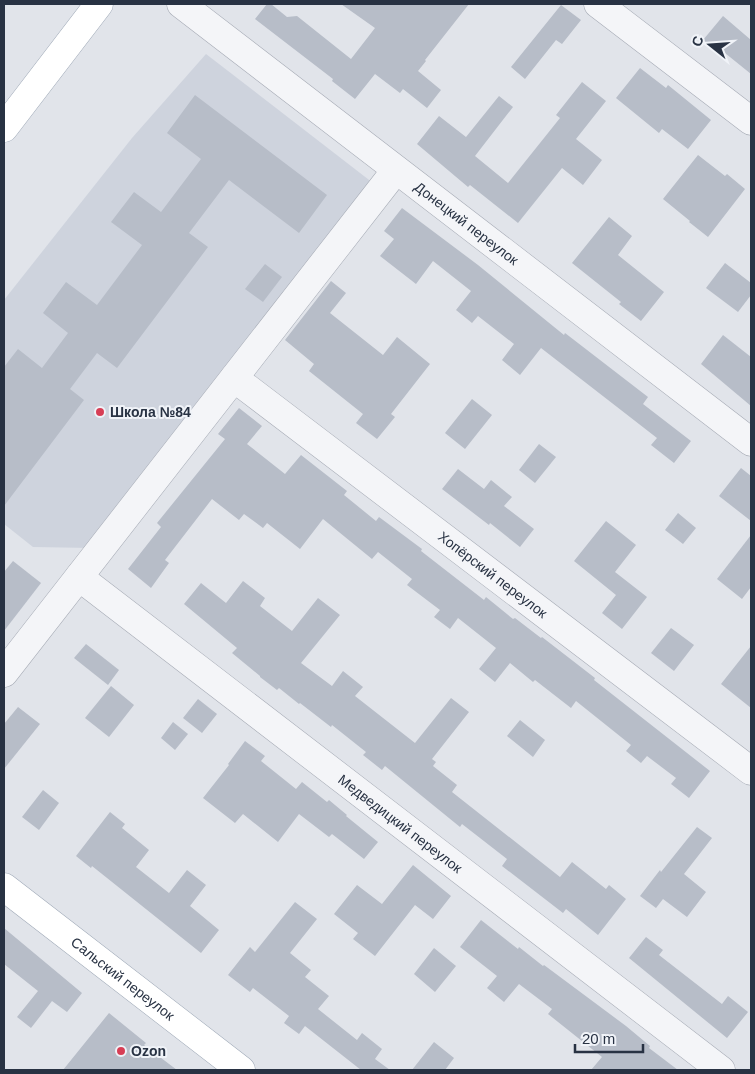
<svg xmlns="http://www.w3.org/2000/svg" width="755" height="1074" viewBox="0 0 755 1074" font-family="Arial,sans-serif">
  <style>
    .built { fill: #ced3dd }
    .building { fill: #b7bdc8 }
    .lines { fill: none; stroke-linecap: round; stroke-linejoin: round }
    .minor-casing { stroke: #a6abb5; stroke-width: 29 }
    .major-casing { stroke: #9fa9b7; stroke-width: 29 }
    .minor { stroke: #f4f5f8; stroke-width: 28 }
    .major { stroke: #fff; stroke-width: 28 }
    .poi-dot { fill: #d73e55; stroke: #f0f3f8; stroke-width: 2 }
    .labels { text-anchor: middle; stroke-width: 4; stroke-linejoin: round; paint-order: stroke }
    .street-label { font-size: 14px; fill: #283243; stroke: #f0f3f8 }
    .poi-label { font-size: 14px; font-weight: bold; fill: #283243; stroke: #f0f3f8; text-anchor: start }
  </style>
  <rect width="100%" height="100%" fill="#e1e4ea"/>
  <polygon class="built" points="206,54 373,183 92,548 33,547 4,524 4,300 132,138"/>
  <g class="building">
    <polygon points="267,4 271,4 287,17 297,16 351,59 375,28 341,4 469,4 425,60 426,61 418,71 441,90 427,108 403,89 400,93 375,74 355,99 332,81 333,79 255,19"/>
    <polygon points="561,5 581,20 562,44 556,40 525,79 511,67"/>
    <polygon points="723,16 751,40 751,74 725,53 723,56 703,40"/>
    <polygon points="640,68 666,88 668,85 711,120 688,149 662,129 659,133 616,98"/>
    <polygon points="582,82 606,101 576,139 602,160 583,185 562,168 518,223 470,185 468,187 417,144 439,116 466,137 499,96 513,107 475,156 508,183 560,118 556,115"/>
    <polygon points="195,95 327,195 299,233 229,180 189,233 208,247 117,368 97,353 70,389 84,400 4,506 4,367 18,349 42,368 68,333 43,313 66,282 97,305 142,245 111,222 134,192 161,212 201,159 167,133"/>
    <polygon points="698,155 725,176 727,174 745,189 708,237 689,222 690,221 663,199"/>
    <polygon points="402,208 478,265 564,335 565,333 648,397 643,404 691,441 674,463 651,445 657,438 541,348 520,375 502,360 514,344 478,316 472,323 456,310 471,291 433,261 416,284 380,256 394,239 384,231"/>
    <polygon points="609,217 632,236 618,255 664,292 641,321 619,304 621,302 572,263"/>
    <polygon points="725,263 751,283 751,295 738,312 706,288"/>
    <polygon points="265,264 282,277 263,302 245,289"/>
    <polygon points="331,281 346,293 330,313 383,355 397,337 430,364 391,414 395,417 377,439 356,423 363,414 309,371 314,364 285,340"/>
    <polygon points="723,335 751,357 751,406 701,364"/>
    <polygon points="472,399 492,415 465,449 445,433"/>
    <polygon points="239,408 262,426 247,444 285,474 301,455 347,491 344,495 376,521 379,517 422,549 421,551 484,600 486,597 513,619 515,618 541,638 542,637 595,678 594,680 710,771 689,798 671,784 676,778 647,756 641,763 626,751 631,745 576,701 571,708 535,680 533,682 510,663 495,682 479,669 496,648 458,618 450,629 434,617 440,610 407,585 412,579 378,552 372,559 323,519 300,549 267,523 263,528 244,514 239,520 212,499 165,560 169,563 151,588 128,569 161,527 157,523 225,439 218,434"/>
    <polygon points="539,444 556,457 535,483 519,470"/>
    <polygon points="741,468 751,476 751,521 719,496"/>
    <polygon points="458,469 484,489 491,480 512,497 504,506 534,529 520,547 490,523 489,525 442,489"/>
    <polygon points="678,513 696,528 683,544 665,530"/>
    <polygon points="606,521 636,545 615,572 647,597 622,629 602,613 616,595 574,561"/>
    <polygon points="751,535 751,587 742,599 717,579"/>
    <polygon points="13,561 41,583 4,631 4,572"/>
    <polygon points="243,581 265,598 260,606 292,631 318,598 340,615 301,663 332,686 343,671 363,687 355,696 415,743 451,698 469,712 432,759 436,762 433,766 457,785 452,792 560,877 572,862 606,889 609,885 626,899 598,935 566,909 563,913 502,866 507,859 462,824 460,827 385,766 382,770 363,755 366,752 332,725 331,727 300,703 299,704 279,688 277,690 260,677 260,676 232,653 237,648 184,604 201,583 226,603"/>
    <polygon points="671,628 694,645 674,671 651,653"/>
    <polygon points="86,644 119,670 108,685 74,658"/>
    <polygon points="751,646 751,708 721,684"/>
    <polygon points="111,686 134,705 109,737 85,718"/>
    <polygon points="198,699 217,714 202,733 183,718"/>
    <polygon points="18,707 40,724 4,769 4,724"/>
    <polygon points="520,720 545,740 533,757 507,736"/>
    <polygon points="173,722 188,734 175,750 161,738"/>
    <polygon points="245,741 265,756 261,761 296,789 302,782 327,802 329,800 347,815 346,816 378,842 364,859 332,834 329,837 299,814 278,842 243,814 235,823 203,798 229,765 228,764"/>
    <polygon points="43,790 59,803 39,830 22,817"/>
    <polygon points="110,812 125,824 122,828 149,850 136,867 169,893 187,870 206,885 190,906 219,930 201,953 92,866 91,868 76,856"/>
    <polygon points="697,827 712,838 684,874 706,892 687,917 663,899 656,908 640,896 660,870 661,872"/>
    <polygon points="413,865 451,896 433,919 415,905 375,956 353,939 358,933 334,914 357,885 382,904"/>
    <polygon points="295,902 317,919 290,953 311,970 305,977 329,996 318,1009 357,1040 362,1033 382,1049 375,1059 390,1070 361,1070 305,1026 299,1034 284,1023 289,1016 253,988 250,992 228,975 250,947 255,952"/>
    <polygon points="481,920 518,949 519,947 543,966 544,965 626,1026 650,1046 649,1048 678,1070 591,1070 602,1057 548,1014 552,1009 519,984 504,1002 487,988 497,976 460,947"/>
    <polygon points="4,928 82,993 67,1012 52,1001 31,1028 17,1017 38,991 4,964"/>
    <polygon points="646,937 663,950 659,955 722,1004 728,996 748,1012 727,1038 629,958"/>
    <polygon points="434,948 456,966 435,992 414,974"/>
    <polygon points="109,1013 146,1043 144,1045 177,1070 63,1070"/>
    <polygon points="434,1042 454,1058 445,1070 412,1070"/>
  </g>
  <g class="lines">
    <defs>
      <g id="minor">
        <path id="s1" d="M 181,4 L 751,442"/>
        <polyline points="598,4 751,121"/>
        <path id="s2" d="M 234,378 L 751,771"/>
        <path id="s3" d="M 79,577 L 721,1070"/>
        <polyline points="4,673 396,170"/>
      </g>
      <g id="major">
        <polyline points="4,128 99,4"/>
        <path id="s4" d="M 4,887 L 241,1070"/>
      </g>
    </defs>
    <use href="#minor" class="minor-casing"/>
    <use href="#major" class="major-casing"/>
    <use href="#minor" class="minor"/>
    <use href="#major" class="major"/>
  </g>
  <g class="poi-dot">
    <circle cx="100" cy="412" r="5"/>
    <circle cx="121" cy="1051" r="5"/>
  </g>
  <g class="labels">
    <g class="street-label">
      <text dy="5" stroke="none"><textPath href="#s1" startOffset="360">Донецкий переулок</textPath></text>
      <text dy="5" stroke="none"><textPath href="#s2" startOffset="325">Хопёрский переулок</textPath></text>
      <text dy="5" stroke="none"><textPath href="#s3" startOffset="405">Медведицкий переулок</textPath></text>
      <text dy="5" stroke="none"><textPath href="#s4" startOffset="150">Сальский переулок</textPath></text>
    </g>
    <g class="poi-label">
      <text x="110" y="417">Школа №84</text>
      <text x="131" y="1056">Ozon</text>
    </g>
  </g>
  <rect width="755" height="1074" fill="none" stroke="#283243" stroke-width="10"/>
  <g transform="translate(710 45) rotate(287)" stroke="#f0f3f8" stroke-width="4" paint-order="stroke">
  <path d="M0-4L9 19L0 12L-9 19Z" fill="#283243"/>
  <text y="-8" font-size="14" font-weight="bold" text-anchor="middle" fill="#283243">С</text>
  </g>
  <path d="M575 1044v8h68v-8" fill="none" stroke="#283243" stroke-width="2.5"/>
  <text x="582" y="1044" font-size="15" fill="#283243" stroke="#f0f3f8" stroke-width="4" paint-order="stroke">20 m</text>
</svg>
